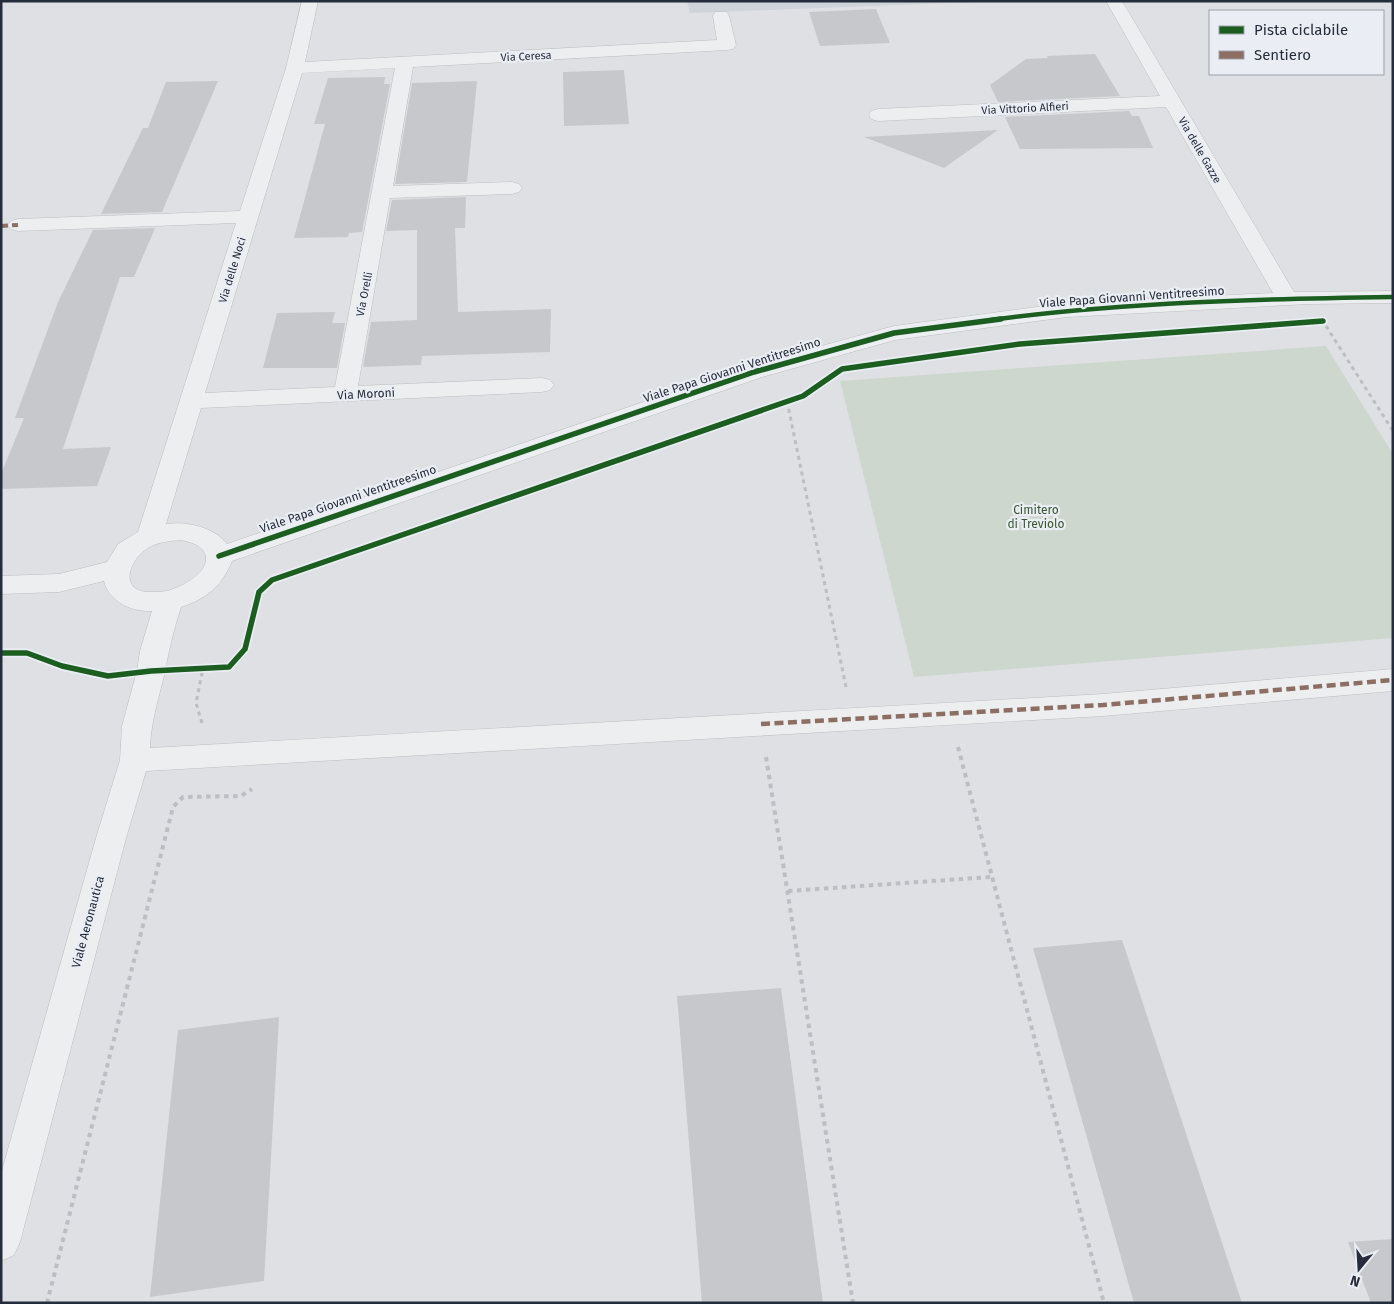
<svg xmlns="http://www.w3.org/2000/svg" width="1394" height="1304" viewBox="0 0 1394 1304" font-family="'Fira Sans',sans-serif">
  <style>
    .built { fill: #cfd3da }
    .green { fill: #ced7ce }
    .building { fill: #c6c8cb }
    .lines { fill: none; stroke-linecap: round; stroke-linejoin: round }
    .minor-casing { stroke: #bcbec1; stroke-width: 1 }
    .path-far1 { stroke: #bdbec3; stroke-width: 3; stroke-dasharray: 4 4; stroke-linecap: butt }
    .path { stroke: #bdbec3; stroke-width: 4; stroke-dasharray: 4.5 4.5; stroke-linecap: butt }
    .minor { fill: #edeef0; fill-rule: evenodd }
    .quiet-far1 { stroke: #8d6e63; stroke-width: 4; stroke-dasharray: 7 4; stroke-linecap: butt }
    .quiet { stroke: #8d6e63; stroke-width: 4.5; stroke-dasharray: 9 4.5; stroke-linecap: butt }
    .cycleway-far1-casing { stroke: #eaeef4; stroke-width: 6 }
    .cycleway-casing { stroke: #eaeef4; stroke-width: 9 }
    .cycleway-far1 { stroke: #1b5e20; stroke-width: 4.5 }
    .cycleway { stroke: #1b5e20; stroke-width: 5.5 }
    .labels { text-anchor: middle; stroke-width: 4.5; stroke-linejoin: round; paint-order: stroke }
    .far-street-label { font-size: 11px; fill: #252d3c; stroke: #eaeef4 }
    .street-label { font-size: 12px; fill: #252d3c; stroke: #eaeef4 }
    .park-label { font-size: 12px; fill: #385832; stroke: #eaeef4 }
  </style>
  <rect width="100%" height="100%" fill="#dee0e3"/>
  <polygon class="built" points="687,1 973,1 973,2 690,13"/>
  <polygon class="green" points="1326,346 1393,454 1393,638 914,677 840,381"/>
  <g class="building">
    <polygon points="876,9 890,43 820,46 809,12"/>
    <polygon points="1095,54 1120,96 998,102 990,85 1026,59 1048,58 1047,56"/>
    <polygon points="624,70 629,124 564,126 563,72"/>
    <polygon points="385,77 384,84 390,84 362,232 349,233 348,237 294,238 325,124 314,124 328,78"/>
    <polygon points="218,81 162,212 101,214 143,128 148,128 166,82"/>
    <polygon points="477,81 467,182 395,184 412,83"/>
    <polygon points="1129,111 1132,116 1139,116 1153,148 1020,149 1005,117"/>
    <polygon points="998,130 944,168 864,137"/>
    <polygon points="466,197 465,228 455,228 458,312 551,309 550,352 422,356 421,365 363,367 371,322 417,320 417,230 386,231 392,200"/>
    <polygon points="155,228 134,277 120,277 63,449 111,447 97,486 1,489 1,474 24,418 15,418 58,302 93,230"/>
    <polygon points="335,312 332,323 345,323 337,368 263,368 277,313"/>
    <polygon points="1122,940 1242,1303 1134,1303 1033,948"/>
    <polygon points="781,988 823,1303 702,1303 677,996"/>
    <polygon points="279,1017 264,1281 150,1297 178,1030"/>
    <polygon points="1393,1239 1393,1303 1371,1303 1348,1242"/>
  </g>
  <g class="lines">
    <defs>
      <path id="minor" d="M 302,1 L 318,1 L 305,62 L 717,40 L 713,16 L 715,12 L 727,12 L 729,16 L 736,45 L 733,49 L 727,50 L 413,67 L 393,186 L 512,182 L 519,184 L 522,188 L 519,192 L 512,194 L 390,198 L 358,386 L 542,378 L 550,380 L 554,385 L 550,390 L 542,392 L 201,408 L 166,524 C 186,521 214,527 227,544 L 746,367 L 894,326 L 1067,303 L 1273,293 L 1166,107 L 878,121 L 871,119 L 869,115 L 871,111 L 878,109 L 1160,96 L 1106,1 L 1122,1 L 1294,292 L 1393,291 L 1393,303 L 1308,304 L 1067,317 L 895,340 L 762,377 L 232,561 C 222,586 206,599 181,607 C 174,628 169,649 165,671 C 159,698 151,720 150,748 L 1103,694 L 1393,669 L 1393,691 L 1103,716 L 146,771 L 126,838 L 20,1242 L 14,1255 L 1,1261 L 1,1174 L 96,838 L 120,760 L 122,726 L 137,671 L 140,651 L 152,611 C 132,612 109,602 104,581 L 59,592 L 1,594 L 1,576 L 59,574 L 107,562 L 118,544 L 138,532 L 236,223 L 18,231 L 11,229 L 8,225 L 11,221 L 18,219 L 240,211 L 286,68 ZM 395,68 L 335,387 L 205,393 L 302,73 ZM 181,540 C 189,542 200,544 204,552 C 214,568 186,585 173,589 C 166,592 159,592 151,592 C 118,593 128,560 148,548 C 158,542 169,541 181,540 Z"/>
    </defs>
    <use href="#minor" class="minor-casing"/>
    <g class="path-far1">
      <polyline points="1326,326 1393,431"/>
      <polyline points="787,401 846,687"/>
      <polyline points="202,723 196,703 203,668"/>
    </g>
    <g class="path">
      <polyline points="958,747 1104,1303"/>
      <polyline points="766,757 853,1303"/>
      <polyline points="788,891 991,877"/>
      <polyline points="47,1303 173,807 183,797 241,796 252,789"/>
    </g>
    <use href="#minor" class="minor"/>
    <polyline class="quiet-far1" points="1,226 18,225"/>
    <polyline class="quiet" points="761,724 1103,705 1393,680"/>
    <defs>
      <path id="cycleway-far1" d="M 991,320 C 1124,302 1259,299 1393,297"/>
      <g id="cycleway">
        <polyline points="219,556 754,372 894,333 1001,319"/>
        <polyline points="1,653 27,653 62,666 108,676 151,671 229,667 245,649 259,592 272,580 803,396 842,369 1020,344 1323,321"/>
      </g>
    </defs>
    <use href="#cycleway-far1" class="cycleway-far1-casing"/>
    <use href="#cycleway" class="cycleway-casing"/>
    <use href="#cycleway-far1" class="cycleway-far1"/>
    <use href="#cycleway" class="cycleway"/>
  </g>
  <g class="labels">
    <g class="far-street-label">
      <text transform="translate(526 56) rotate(-3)" y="4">Via Ceresa</text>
      <text transform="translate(1025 108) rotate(-3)" y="4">Via Vittorio Alfieri</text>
      <text transform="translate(1200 150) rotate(60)" y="4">Via delle Gazze</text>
      <text transform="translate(232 270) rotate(-73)" y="4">Via delle Noci</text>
      <text transform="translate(364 294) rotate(-79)" y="4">Via Orelli</text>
    </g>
    <g class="street-label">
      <text transform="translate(1132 297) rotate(-4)" y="4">Viale Papa Giovanni Ventitreesimo</text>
      <text transform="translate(732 370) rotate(-18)" y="4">Viale Papa Giovanni Ventitreesimo</text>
      <text transform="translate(366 394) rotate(-3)" y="4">Via Moroni</text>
      <text transform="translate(348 499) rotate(-19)" y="4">Viale Papa Giovanni Ventitreesimo</text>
      <text transform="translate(88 922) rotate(-75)" y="4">Viale Aeronautica</text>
    </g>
    <g class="park-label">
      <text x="1036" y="514">Cimitero<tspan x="1036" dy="14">di Treviolo</tspan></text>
    </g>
  </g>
  <rect width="1394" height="1304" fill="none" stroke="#252d3c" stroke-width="5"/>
  <rect x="1209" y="10" width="175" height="65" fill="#eaeef4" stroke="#9ba1aa"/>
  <rect x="1219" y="26" width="25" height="8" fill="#1b5e20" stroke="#9ba1aa"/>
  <text x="1254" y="35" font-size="15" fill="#252d3c">Pista ciclabile</text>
  <rect x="1219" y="51" width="25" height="8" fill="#8d6e63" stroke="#9ba1aa"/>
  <text x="1254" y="60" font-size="15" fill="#252d3c">Sentiero</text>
  <g transform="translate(1359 1269) rotate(198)" stroke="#eaeef4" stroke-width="4" paint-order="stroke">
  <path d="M0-4L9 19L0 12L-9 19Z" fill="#252d3c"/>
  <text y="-8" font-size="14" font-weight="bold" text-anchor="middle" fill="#252d3c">N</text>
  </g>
</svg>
